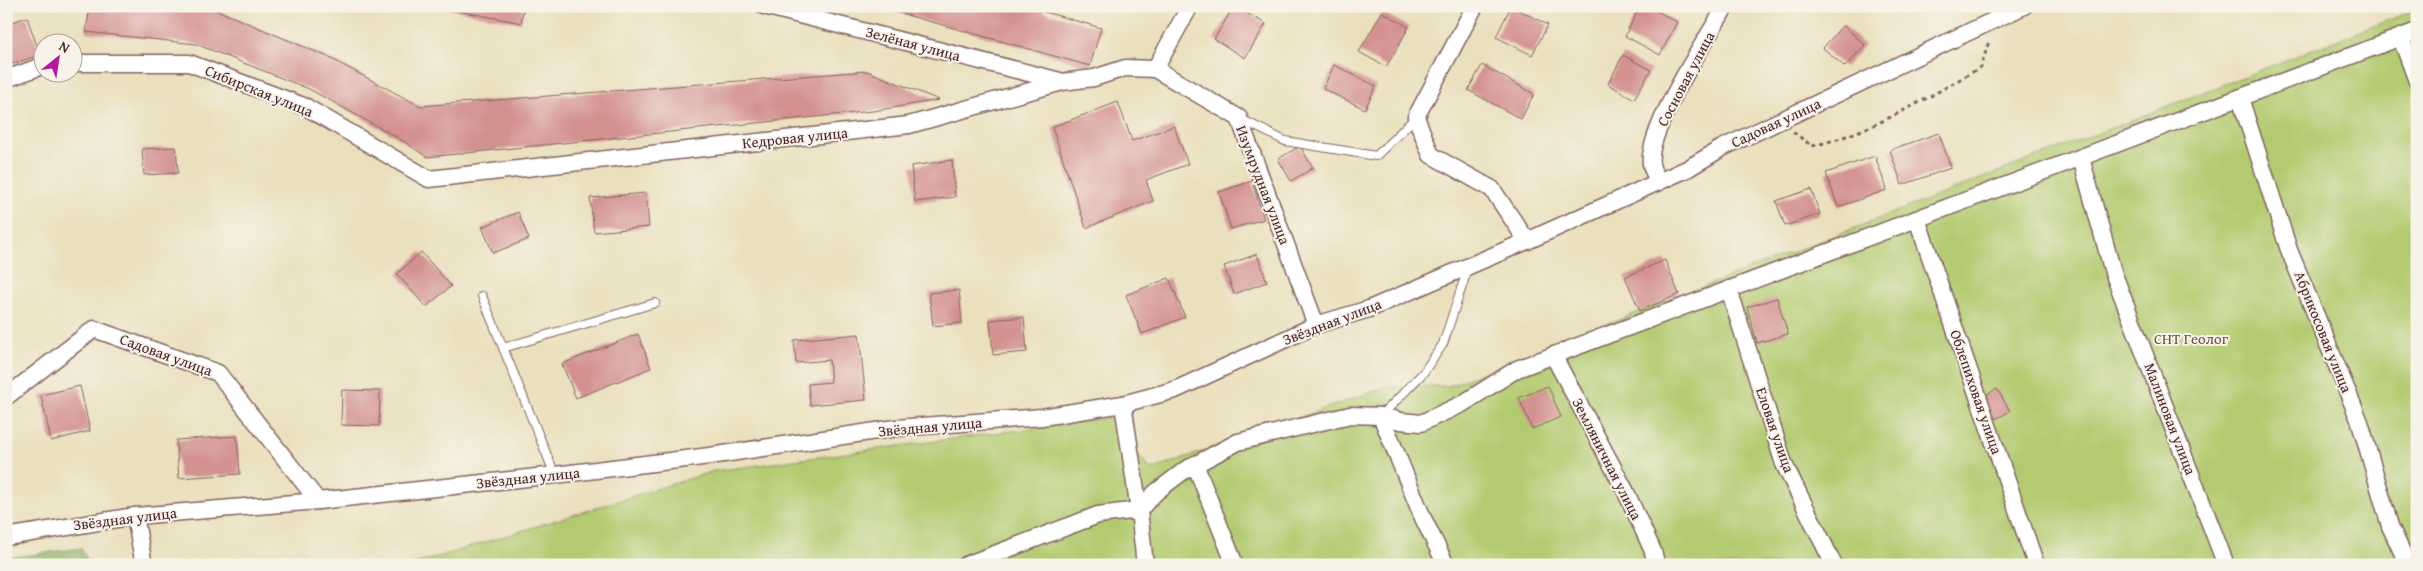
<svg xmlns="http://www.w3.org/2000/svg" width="2423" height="571" viewBox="0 0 2423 571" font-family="'Gentium Book Plus',serif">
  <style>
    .green { fill: #b2cb70; stroke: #7e754e }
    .forest { fill: #8daf62; stroke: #6c6746 }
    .building { fill: #d39190 }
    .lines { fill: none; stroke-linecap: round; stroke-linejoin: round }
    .lane-casing { stroke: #82635e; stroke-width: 10 }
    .street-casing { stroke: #82635e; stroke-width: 19 }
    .path { stroke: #82635e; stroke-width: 3; stroke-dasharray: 4 4; stroke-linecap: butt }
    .lane { stroke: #fff; stroke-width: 8 }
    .street { stroke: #fff; stroke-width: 16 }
    .labels { text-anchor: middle; stroke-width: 4; stroke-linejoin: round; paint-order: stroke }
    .street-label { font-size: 15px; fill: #4a1f2b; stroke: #f7f3e8 }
    .park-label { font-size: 15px; fill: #695340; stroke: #f7f3e8 }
  </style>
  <rect width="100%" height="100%" fill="#f7f3e8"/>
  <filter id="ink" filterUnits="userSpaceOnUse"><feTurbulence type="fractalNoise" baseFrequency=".02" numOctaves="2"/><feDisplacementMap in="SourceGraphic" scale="10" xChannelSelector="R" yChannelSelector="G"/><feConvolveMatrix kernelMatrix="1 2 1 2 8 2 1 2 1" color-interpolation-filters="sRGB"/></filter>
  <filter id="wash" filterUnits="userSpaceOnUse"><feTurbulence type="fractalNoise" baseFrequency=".0096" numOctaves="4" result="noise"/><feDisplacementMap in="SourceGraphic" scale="20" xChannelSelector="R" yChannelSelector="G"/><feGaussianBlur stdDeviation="1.12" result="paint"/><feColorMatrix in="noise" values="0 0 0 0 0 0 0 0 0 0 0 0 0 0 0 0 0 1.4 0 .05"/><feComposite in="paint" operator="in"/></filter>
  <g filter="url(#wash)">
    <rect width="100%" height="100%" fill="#eae0bd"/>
    <polygon class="green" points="2417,9 2417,565 412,565 714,471 1108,418 1151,470 1386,387 1449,386"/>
    <polygon class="forest" points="81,548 90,565 6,565 6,558"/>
    <g id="blocks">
      <g class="building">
        <polygon points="90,6 198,6 212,8 328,57 420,106 867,71 939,100 873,111 427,157 400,139 309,89 196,44 86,32"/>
        <polygon points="433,6 524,6 521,23"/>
        <polygon points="1024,6 1101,28 1090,66 878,7"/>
        <polygon points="1234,6 1266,24 1245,58 1214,39"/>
        <polygon points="1511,6 1548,25 1532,55 1496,37"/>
        <polygon points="1640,6 1648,6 1677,22 1660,55 1625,36"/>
        <polygon points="1382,12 1409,27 1386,67 1359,52"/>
        <polygon points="27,17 40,55 6,66 6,24"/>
        <polygon points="1843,25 1865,45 1845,67 1823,48"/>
        <polygon points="1623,55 1651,70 1634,99 1608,84"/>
        <polygon points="1334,65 1376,86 1365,109 1323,89"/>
        <polygon points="1482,65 1534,94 1521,119 1468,90"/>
        <polygon points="1118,102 1132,141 1174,126 1188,164 1146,180 1153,201 1086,228 1052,127"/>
        <polygon points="1939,133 1951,168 1902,185 1890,150"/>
        <polygon points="1300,146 1313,168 1291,181 1278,159"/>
        <polygon points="176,147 178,173 144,175 142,149"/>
        <polygon points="1875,156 1887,190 1838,207 1826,173"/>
        <polygon points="952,160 955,197 915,202 911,166"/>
        <polygon points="1252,181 1264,219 1231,229 1219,192"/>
        <polygon points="1811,189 1820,214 1785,226 1776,201"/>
        <polygon points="646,193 649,227 594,232 590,198"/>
        <polygon points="518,212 529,239 493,253 482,227"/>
        <polygon points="421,252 451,286 426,307 397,274"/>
        <polygon points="1257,254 1267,282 1234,294 1224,266"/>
        <polygon points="1665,260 1679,294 1640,311 1625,277"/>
        <polygon points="1169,278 1185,317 1142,334 1126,295"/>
        <polygon points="959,290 962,323 933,326 929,293"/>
        <polygon points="1777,298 1788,334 1757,343 1747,307"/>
        <polygon points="1024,317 1027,352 993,355 990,320"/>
        <polygon points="638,334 651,368 576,398 562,364"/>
        <polygon points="859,334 866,400 810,405 808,384 831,382 829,360 796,363 794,340"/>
        <polygon points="80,386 90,431 51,441 41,395"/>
        <polygon points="1548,386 1561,417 1532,429 1519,398"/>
        <polygon points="1997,389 2010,411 1994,420 1981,398"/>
        <polygon points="342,390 380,391 379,426 341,425"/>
        <polygon points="237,436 240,474 179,478 176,440"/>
      </g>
    </g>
  </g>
  <g filter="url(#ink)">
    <use href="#blocks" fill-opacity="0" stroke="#82635e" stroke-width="1"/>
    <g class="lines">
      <defs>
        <g id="lane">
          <polyline points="1243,120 1285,141 1376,156 1416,117"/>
          <polyline points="482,296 555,475"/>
          <polyline points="503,348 655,303"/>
          <polyline points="1381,416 1423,373 1443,344 1468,268"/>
        </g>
        <g id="street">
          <polyline points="764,6 1060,81"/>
          <polyline points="2401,38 2417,81"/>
          <polyline points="72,63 189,63 306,107 429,179 909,125 1062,82 1094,78 1125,68 1155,69 1239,118 1316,325"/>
          <polyline points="1155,69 1190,6"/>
          <polyline points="6,79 42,66"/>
          <polyline points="2240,98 2289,250 2360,422 2390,526 2408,565"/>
          <polyline points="2081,158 2113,272 2226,565"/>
          <path d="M 1659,182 C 1656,177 1652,170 1651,164 C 1646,131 1707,38 1726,6"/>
          <polyline points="1917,219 2036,565"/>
          <polyline points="1527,241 1687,169 1722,148 2024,6"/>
          <polyline points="1729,289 1784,464 1834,565"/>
          <polyline points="1553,355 1625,490 1652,549 1657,565"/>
          <polyline points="6,397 94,329 218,373 318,501"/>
          <polyline points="1123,404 1139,510 1145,565"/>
          <polyline points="1381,416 1423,518 1446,565"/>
          <polyline points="1195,464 1235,565"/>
          <polyline points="135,516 144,565"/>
          <polyline points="6,537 135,516 318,501 555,475 710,456 896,428 1042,417 1123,404 1175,390 1316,325 1369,309 1527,241 1492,189 1431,155 1416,117 1475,6"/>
          <polyline points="966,565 1098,515 1139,510 1156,492 1185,470 1238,442 1350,415 1381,416 1401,421 1421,423 1462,404 1517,369 2417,31"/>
        </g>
      </defs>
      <use href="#lane" class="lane-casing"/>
      <use href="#street" class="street-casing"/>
      <path class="path" d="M 1793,132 L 1812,146 C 1873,132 1927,98 1981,67 L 1989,41"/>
      <use href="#lane" class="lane"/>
      <use href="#street" class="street"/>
    </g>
  </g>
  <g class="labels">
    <g class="street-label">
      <text transform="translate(913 44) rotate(15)" y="5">Зелёная улица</text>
      <text transform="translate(1686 79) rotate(-62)" y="5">Сосновая улица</text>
      <text transform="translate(259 91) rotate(22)" y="5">Сибирская улица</text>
      <text transform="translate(1776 123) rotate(-25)" y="5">Садовая улица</text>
      <text transform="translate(795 138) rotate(-6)" y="5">Кедровая улица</text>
      <text transform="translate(1263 185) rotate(69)" y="5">Изумрудная улица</text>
      <text transform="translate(1332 322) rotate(-21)" y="5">Звёздная улица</text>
      <text transform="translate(2323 332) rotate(68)" y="5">Абрикосовая улица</text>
      <text transform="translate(166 355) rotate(20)" y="5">Садовая улица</text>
      <text transform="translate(1976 392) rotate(71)" y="5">Облепиховая улица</text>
      <text transform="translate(2170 419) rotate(69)" y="5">Малиновая улица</text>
      <text transform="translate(930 427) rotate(-5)" y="5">Звёздная улица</text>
      <text transform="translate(1775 430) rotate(71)" y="5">Еловая улица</text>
      <text transform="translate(1607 459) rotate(63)" y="5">Земляничная улица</text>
      <text transform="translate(528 478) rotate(-6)" y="5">Звёздная улица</text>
      <text transform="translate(125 519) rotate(-7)" y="5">Звёздная улица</text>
    </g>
    <g class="park-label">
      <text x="2191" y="344">СНТ Геолог</text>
    </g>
  </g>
  <rect width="2423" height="571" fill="none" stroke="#f7f3e8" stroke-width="25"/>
  <g transform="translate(58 58) rotate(30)"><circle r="24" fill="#f7f3e8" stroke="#b29e9c"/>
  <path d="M0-4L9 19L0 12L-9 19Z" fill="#b5179e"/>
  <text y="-8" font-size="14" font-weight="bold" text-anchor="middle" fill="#4a1f2b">N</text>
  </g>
</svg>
